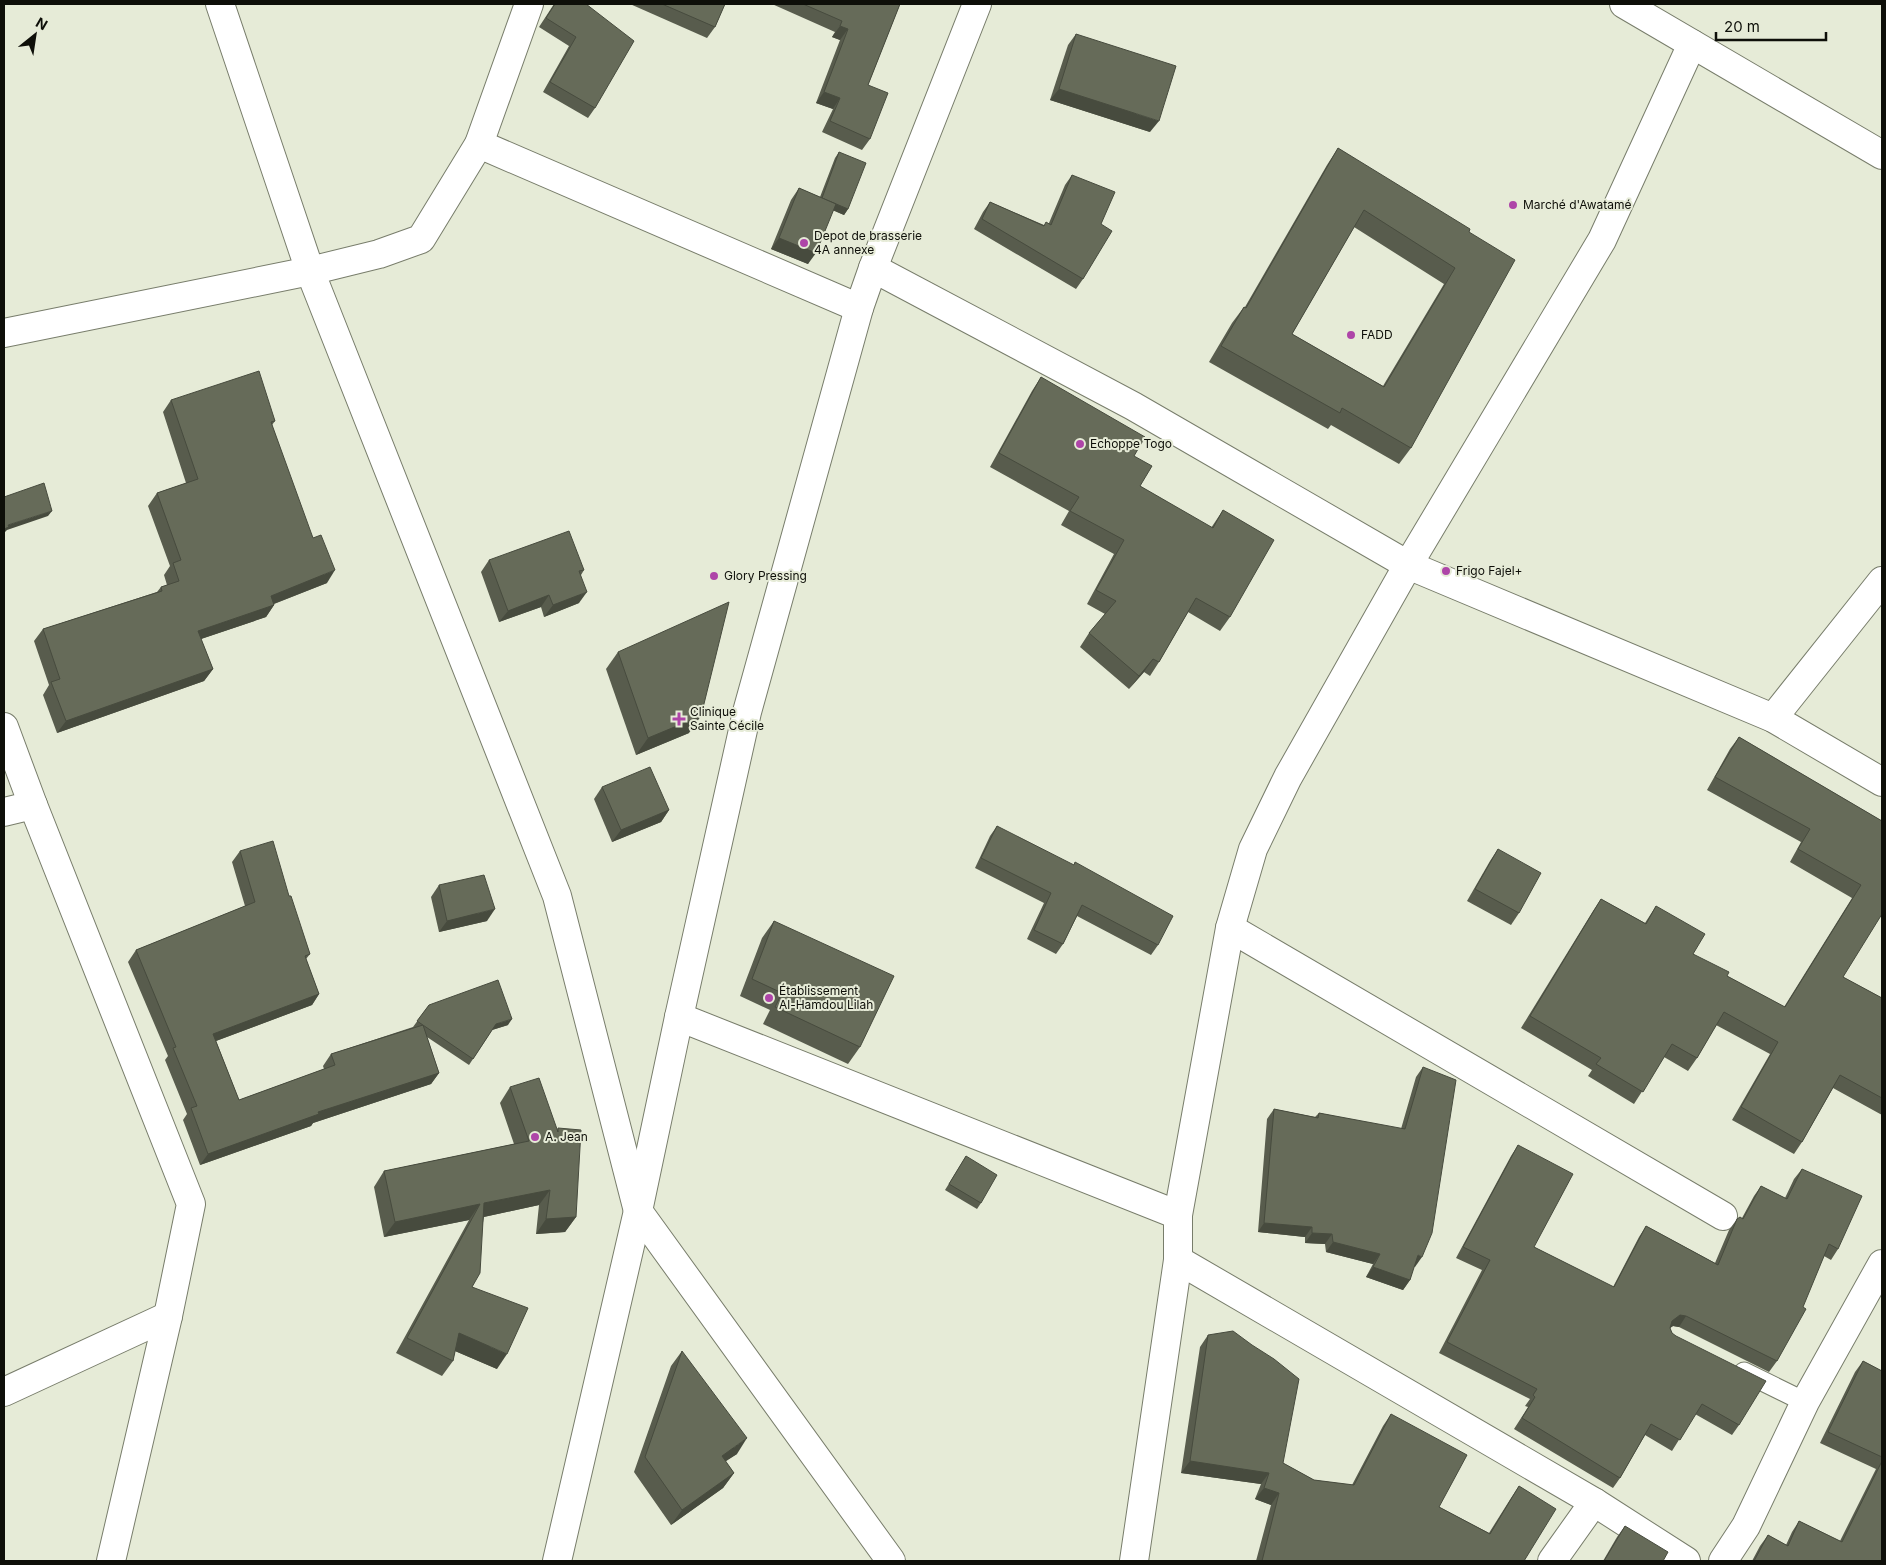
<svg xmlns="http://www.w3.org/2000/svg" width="1886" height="1565" viewBox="0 0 1886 1565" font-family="Inter,sans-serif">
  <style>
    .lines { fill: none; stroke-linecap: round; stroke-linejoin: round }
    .lane-casing { stroke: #787d6b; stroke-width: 21 }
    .street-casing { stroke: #787d6b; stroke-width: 30 }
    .lane { stroke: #fff; stroke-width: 19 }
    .street { stroke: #fff; stroke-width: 28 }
    .wall { fill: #585c4d; fill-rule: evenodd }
    .shaded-wall { fill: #474b3e }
    .building { fill: #666b59; stroke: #474b3e; fill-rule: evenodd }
    .poi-dot { fill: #ae45a8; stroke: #e6ebd7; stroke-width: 2 }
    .labels { text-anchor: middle; stroke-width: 4; stroke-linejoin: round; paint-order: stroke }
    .poi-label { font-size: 12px; fill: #0e0f09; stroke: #e6ebd7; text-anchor: start }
  </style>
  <rect width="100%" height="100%" fill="#e6ebd7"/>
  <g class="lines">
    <defs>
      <polyline id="lane" points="1744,1372 1805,1402"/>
      <g id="street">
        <polyline points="220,4 310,271 557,896 638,1211 891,1561"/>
        <polyline points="1624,4 1882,155"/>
        <polyline points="479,144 859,308"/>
        <polyline points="873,268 1133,406 1408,565 1773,718 1882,782"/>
        <polyline points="4,333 310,271 379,254 421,239 479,144 529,4"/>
        <polyline points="1773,718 1882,581"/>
        <polyline points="4,727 33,805 191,1204 168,1316 111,1561"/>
        <polyline points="4,812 33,805"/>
        <polyline points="1230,928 1723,1216"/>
        <polyline points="679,1017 1178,1215"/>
        <polyline points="1178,1260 1594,1502 1686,1561"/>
        <polyline points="4,1392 168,1316"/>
        <polyline points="557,1561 638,1211 679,1017 747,712 859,308 873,268 977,4"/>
        <polyline points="1134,1561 1178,1260 1178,1215 1230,928 1253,849 1288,777 1408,565 1602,240 1692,44"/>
        <polyline points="1552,1561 1594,1502"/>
        <polyline points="1723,1561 1746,1526 1805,1402 1882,1264"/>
      </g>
    </defs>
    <use href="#lane" class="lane-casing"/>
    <use href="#street" class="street-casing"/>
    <use href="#lane" class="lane"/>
    <use href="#street" class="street"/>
  </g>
  <g class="wall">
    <polygon points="554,4 586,4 595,108 588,118 543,92 569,46 539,27"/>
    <polygon points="630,4 725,4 715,27 707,38"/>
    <polygon points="772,4 900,4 868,85 870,139 862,150 822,132 833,109 816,103 840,40 832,37 835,32"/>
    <polygon points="1076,34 1150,132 1050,100 1068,45"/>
    <path d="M 1338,148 L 1469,232 L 1411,448 L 1399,464 L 1331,425 L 1328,429 L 1209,362 L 1232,323 L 1244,307 L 1245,307 L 1327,165 ZM 1354,227 L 1444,284 L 1383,386 L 1292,334 Z"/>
    <polygon points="839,152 848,209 844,215 833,210 808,264 771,249 791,200 799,188 820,197 835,158"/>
    <polygon points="1072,175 1101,224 1083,279 1076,289 974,229 983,212 990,202 1044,225 1049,223 1065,185"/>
    <polygon points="1041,377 1134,456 1140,486 1211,528 1223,510 1230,617 1220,631 1188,612 1159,662 1150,676 1144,672 1129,689 1080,647 1089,633 1105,614 1087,604 1114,554 1061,525 1069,511 990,467 1032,391"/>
    <polygon points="171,400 275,421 272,425 327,583 274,604 274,605 266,617 201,639 213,669 204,681 57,733 43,695 49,685 34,641 43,629 157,592 161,587 167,585 164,575 170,566 148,506 157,493 186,483 163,412"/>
    <polygon points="489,560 584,570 581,575 579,603 544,617 541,607 499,622 481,572"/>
    <polygon points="618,652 689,733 636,755 606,669"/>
    <polygon points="1739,737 1882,821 1843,977 1882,998 1882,1115 1833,1088 1802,1142 1794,1154 1732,1120 1770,1054 1716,1025 1697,1058 1688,1071 1664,1057 1634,1104 1588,1076 1592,1070 1521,1028 1593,911 1601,899 1645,923 1656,906 1693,954 1727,976 1784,1007 1852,898 1790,862 1801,842 1707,790 1730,749"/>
    <polygon points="602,787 669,810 661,822 612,842 594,799"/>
    <polygon points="997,826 1158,945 1151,955 1077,916 1063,944 1056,954 1027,939 1044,903 975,868 990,836"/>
    <polygon points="1498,849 1519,913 1511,925 1467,901 1490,861"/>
    <polygon points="240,851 289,896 310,954 306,959 319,994 312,1005 216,1041 239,1100 324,1069 323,1066 331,1054 413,1027 429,1005 508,1025 492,1030 469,1065 427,1037 439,1073 431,1084 313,1123 311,1126 200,1165 183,1120 187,1114 165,1060 168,1056 128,962 136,950 245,906 232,862"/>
    <polygon points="439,885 487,921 439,932 431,897"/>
    <polygon points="774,921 860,1047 848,1064 763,1024 770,1010 740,996 762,938"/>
    <polygon points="1423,1067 1415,1267 1414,1266 1410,1280 1403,1290 1366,1277 1373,1264 1326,1252 1325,1244 1305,1243 1305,1237 1258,1232 1267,1119 1274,1109 1315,1117 1319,1113 1401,1129 1416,1077"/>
    <polygon points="510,1087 557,1130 558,1128 576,1217 565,1232 536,1234 539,1205 484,1217 472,1287 497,1369 455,1351 453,1361 442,1376 396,1353 469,1220 384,1237 374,1187 384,1171 514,1144 500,1103"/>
    <polygon points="1518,1145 1534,1247 1613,1287 1639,1237 1646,1226 1715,1263 1729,1230 1737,1219 1742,1218 1754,1196 1761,1186 1785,1198 1794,1179 1802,1169 1838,1249 1831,1260 1824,1256 1777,1361 1769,1372 1679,1327 1673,1326 1670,1328 1672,1333 1739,1425 1732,1435 1695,1414 1672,1451 1645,1435 1620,1478 1613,1488 1514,1429 1528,1407 1525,1406 1530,1399 1439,1353 1482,1270 1456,1258 1511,1156"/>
    <polygon points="966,1156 981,1203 977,1209 945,1190"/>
    <polygon points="1208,1335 1283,1463 1314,1480 1352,1485 1383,1426 1391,1414 1439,1507 1489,1533 1511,1498 1519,1486 1524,1561 1256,1561 1271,1505 1255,1499 1261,1484 1181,1473 1200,1347"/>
    <polygon points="682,1351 737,1454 725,1461 734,1473 723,1488 671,1525 634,1472 671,1366"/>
    <polygon points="1863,1361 1882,1371 1882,1561 1752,1561 1760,1546 1768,1535 1786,1545 1792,1532 1799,1521 1840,1541 1876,1469 1820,1443 1855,1372"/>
    <polygon points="1625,1526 1663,1561 1603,1561 1617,1537"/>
  </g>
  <g class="shaded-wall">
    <polygon points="840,26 848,29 840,40 832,37"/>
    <polygon points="1059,89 1159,121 1150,132 1050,100"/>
    <polygon points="824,92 840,98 833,109 816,103"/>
    <polygon points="822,199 848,209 844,215 818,204"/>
    <polygon points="779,238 816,253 808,264 771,249"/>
    <polygon points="52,511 48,516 7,530 4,533 4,529 8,525"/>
    <polygon points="335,570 327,583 263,608 271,596"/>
    <polygon points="587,592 579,603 544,617 553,605"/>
    <polygon points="549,595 541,607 499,622 508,611"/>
    <polygon points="274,605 266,617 189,643 198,631"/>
    <polygon points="1153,659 1144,672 1129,689 1139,676"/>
    <polygon points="213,669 204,681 57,733 66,721"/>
    <polygon points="701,716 689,733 636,755 648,738"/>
    <polygon points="669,810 661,822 612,842 621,830"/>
    <polygon points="495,909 487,921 439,932 447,921"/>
    <polygon points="319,994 312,1005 205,1045 213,1034"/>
    <polygon points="512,1019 508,1025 492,1030 496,1024"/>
    <polygon points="439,1073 431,1084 313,1123 311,1126 200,1165 208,1154 318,1112"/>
    <polygon points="550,1190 539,1205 474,1219 484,1203"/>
    <polygon points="480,1204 469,1220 384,1237 395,1222"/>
    <polygon points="576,1217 565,1232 536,1234 546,1219"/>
    <polygon points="1264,1223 1312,1227 1305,1237 1258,1232"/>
    <polygon points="1312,1233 1332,1234 1325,1244 1305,1243"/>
    <polygon points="1333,1242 1380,1254 1373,1264 1326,1252"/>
    <polygon points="1418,1255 1422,1257 1415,1267 1411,1265"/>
    <polygon points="1373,1267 1410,1280 1403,1290 1366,1277"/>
    <polygon points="1680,1315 1686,1316 1679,1327 1673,1326 1664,1332 1672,1321"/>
    <polygon points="459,1333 507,1354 497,1369 448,1348"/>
    <polygon points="747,1438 737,1454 711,1471 722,1456"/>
    <polygon points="1190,1461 1269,1473 1261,1484 1181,1473"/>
    <polygon points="734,1473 723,1488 671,1525 682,1510"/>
    <polygon points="1264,1488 1279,1493 1271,1505 1255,1499"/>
  </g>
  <g class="building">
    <polygon points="555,4 586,4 634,41 595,108 550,82 576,37 546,18"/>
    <polygon points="662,4 725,4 715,27"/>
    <polygon points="803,4 900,4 868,85 888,93 870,139 830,121 840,98 824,92 848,29 840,26 842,21"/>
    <polygon points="1076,34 1176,66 1159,121 1059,89"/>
    <path d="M 1338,148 L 1470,229 L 1469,232 L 1515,260 L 1411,448 L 1342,408 L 1340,413 L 1221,346 L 1244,307 L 1246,308 ZM 1364,210 L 1455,268 L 1384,387 L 1292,334 Z"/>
    <polygon points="839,152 866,163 848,209 822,198"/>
    <polygon points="1072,175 1115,192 1101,224 1112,231 1083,279 982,219 990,202 1044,226 1046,222 1051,225"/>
    <polygon points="799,188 836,204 816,253 779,238"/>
    <polygon points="259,371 275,421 271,422 313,538 321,535 335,570 271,596 274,605 198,631 213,669 66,721 51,682 60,679 43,629 162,591 161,587 179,581 173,563 181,560 157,493 198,479 171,400"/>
    <polygon points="1041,377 1145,437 1134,456 1152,466 1140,486 1213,528 1223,510 1274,540 1230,617 1196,598 1159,662 1153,659 1139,676 1089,633 1116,601 1096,590 1124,540 1070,511 1079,497 999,453"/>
    <polygon points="44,483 52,511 8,525 9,527 4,529 4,497"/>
    <polygon points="569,531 584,570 579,571 587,592 553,605 549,595 508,611 489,560"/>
    <polygon points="729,602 701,716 648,738 618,652"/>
    <polygon points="1739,737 1882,821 1882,914 1843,977 1882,998 1882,1098 1840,1075 1802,1142 1741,1107 1778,1042 1724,1012 1697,1058 1672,1044 1643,1092 1596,1064 1601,1058 1530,1016 1601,899 1646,924 1656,906 1705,934 1693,954 1729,972 1727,976 1785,1007 1861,885 1798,849 1810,829 1715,777"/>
    <polygon points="650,767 669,810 621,830 602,787"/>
    <polygon points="997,826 1074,865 1075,862 1173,916 1158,945 1082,905 1063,944 1034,930 1051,893 981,858"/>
    <polygon points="273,841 289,896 291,896 310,954 305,956 319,994 213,1034 239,1100 335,1065 331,1054 423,1025 439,1073 318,1112 319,1114 208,1154 191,1108 197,1106 173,1048 176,1047 136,950 255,902 240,851"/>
    <polygon points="1498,849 1541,873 1519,913 1475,889"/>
    <polygon points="484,875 495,909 447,921 439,885"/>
    <polygon points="774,921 894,976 860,1047 775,1007 782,993 752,979"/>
    <polygon points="498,980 512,1019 496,1024 473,1059 417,1021 429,1005"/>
    <polygon points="1423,1067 1456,1080 1432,1233 1422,1257 1418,1255 1410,1280 1373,1267 1380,1254 1333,1242 1332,1234 1312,1233 1312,1227 1264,1223 1274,1109 1318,1118 1319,1113 1405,1129"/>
    <polygon points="539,1078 558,1132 558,1128 581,1130 576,1217 546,1219 550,1190 484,1203 480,1273 472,1287 528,1308 507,1354 459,1333 453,1361 407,1338 480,1204 395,1222 384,1171 529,1141 510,1087"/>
    <polygon points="1518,1145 1573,1174 1534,1247 1614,1287 1646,1226 1718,1265 1737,1219 1740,1217 1743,1219 1761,1186 1787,1199 1802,1169 1862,1196 1838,1249 1829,1244 1803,1307 1806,1309 1777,1361 1686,1316 1680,1315 1672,1321 1670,1328 1672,1333 1676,1336 1766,1381 1739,1425 1702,1404 1680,1440 1651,1424 1620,1478 1522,1418 1535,1397 1533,1395 1537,1389 1447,1342 1490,1260 1463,1247"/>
    <polygon points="966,1156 997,1175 981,1203 949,1184"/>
    <polygon points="1233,1331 1252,1345 1274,1359 1299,1379 1283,1463 1314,1480 1354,1485 1391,1414 1467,1455 1439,1507 1490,1534 1519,1486 1556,1509 1524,1561 1262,1561 1279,1493 1264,1488 1269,1473 1190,1461 1208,1335"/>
    <polygon points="682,1351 747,1438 722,1456 734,1473 682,1510 645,1457"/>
    <polygon points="1863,1361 1882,1371 1882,1457 1828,1432"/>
    <polygon points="1882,1461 1882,1561 1754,1561 1768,1535 1788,1546 1799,1521 1842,1542"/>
    <polygon points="1625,1526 1668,1552 1663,1561 1604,1561"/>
  </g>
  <g class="poi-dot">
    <circle cx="1513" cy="205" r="5"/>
    <circle cx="804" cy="243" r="5"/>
    <circle cx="1351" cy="335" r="5"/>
    <circle cx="1080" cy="444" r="5"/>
    <circle cx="1446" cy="571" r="5"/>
    <circle cx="714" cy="576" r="5"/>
    <path d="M676.5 711.5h5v5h5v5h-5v5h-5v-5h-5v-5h5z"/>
    <circle cx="769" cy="998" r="5"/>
    <circle cx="535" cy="1137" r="5"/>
  </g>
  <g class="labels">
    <g class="poi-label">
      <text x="1523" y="209">Marché d'Awatamé</text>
      <text x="814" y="240">Depot de brasserie<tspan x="814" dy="14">4A annexe</tspan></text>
      <text x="1361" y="339">FADD</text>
      <text x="1090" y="448">Echoppe Togo</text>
      <text x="1456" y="575">Frigo Fajel+</text>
      <text x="724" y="580">Glory Pressing</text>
      <text x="690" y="716">Clinique<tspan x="690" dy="14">Sainte Cécile</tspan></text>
      <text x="779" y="995">Établissement<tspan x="779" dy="14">Al-Hamdou Lilah</tspan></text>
      <text x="545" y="1141">A. Jean</text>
    </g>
  </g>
  <rect width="1886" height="1565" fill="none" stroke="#0e0f09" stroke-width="10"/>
  <g transform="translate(35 35) rotate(30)" stroke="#e6ebd7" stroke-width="4" paint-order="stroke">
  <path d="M0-4L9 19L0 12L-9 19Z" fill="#0e0f09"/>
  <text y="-8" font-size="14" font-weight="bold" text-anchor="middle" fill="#0e0f09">N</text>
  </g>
  <path d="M1716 32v8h110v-8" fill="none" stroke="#0e0f09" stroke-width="2.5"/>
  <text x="1724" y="32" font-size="15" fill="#0e0f09" stroke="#e6ebd7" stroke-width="4" paint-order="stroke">20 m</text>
</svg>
